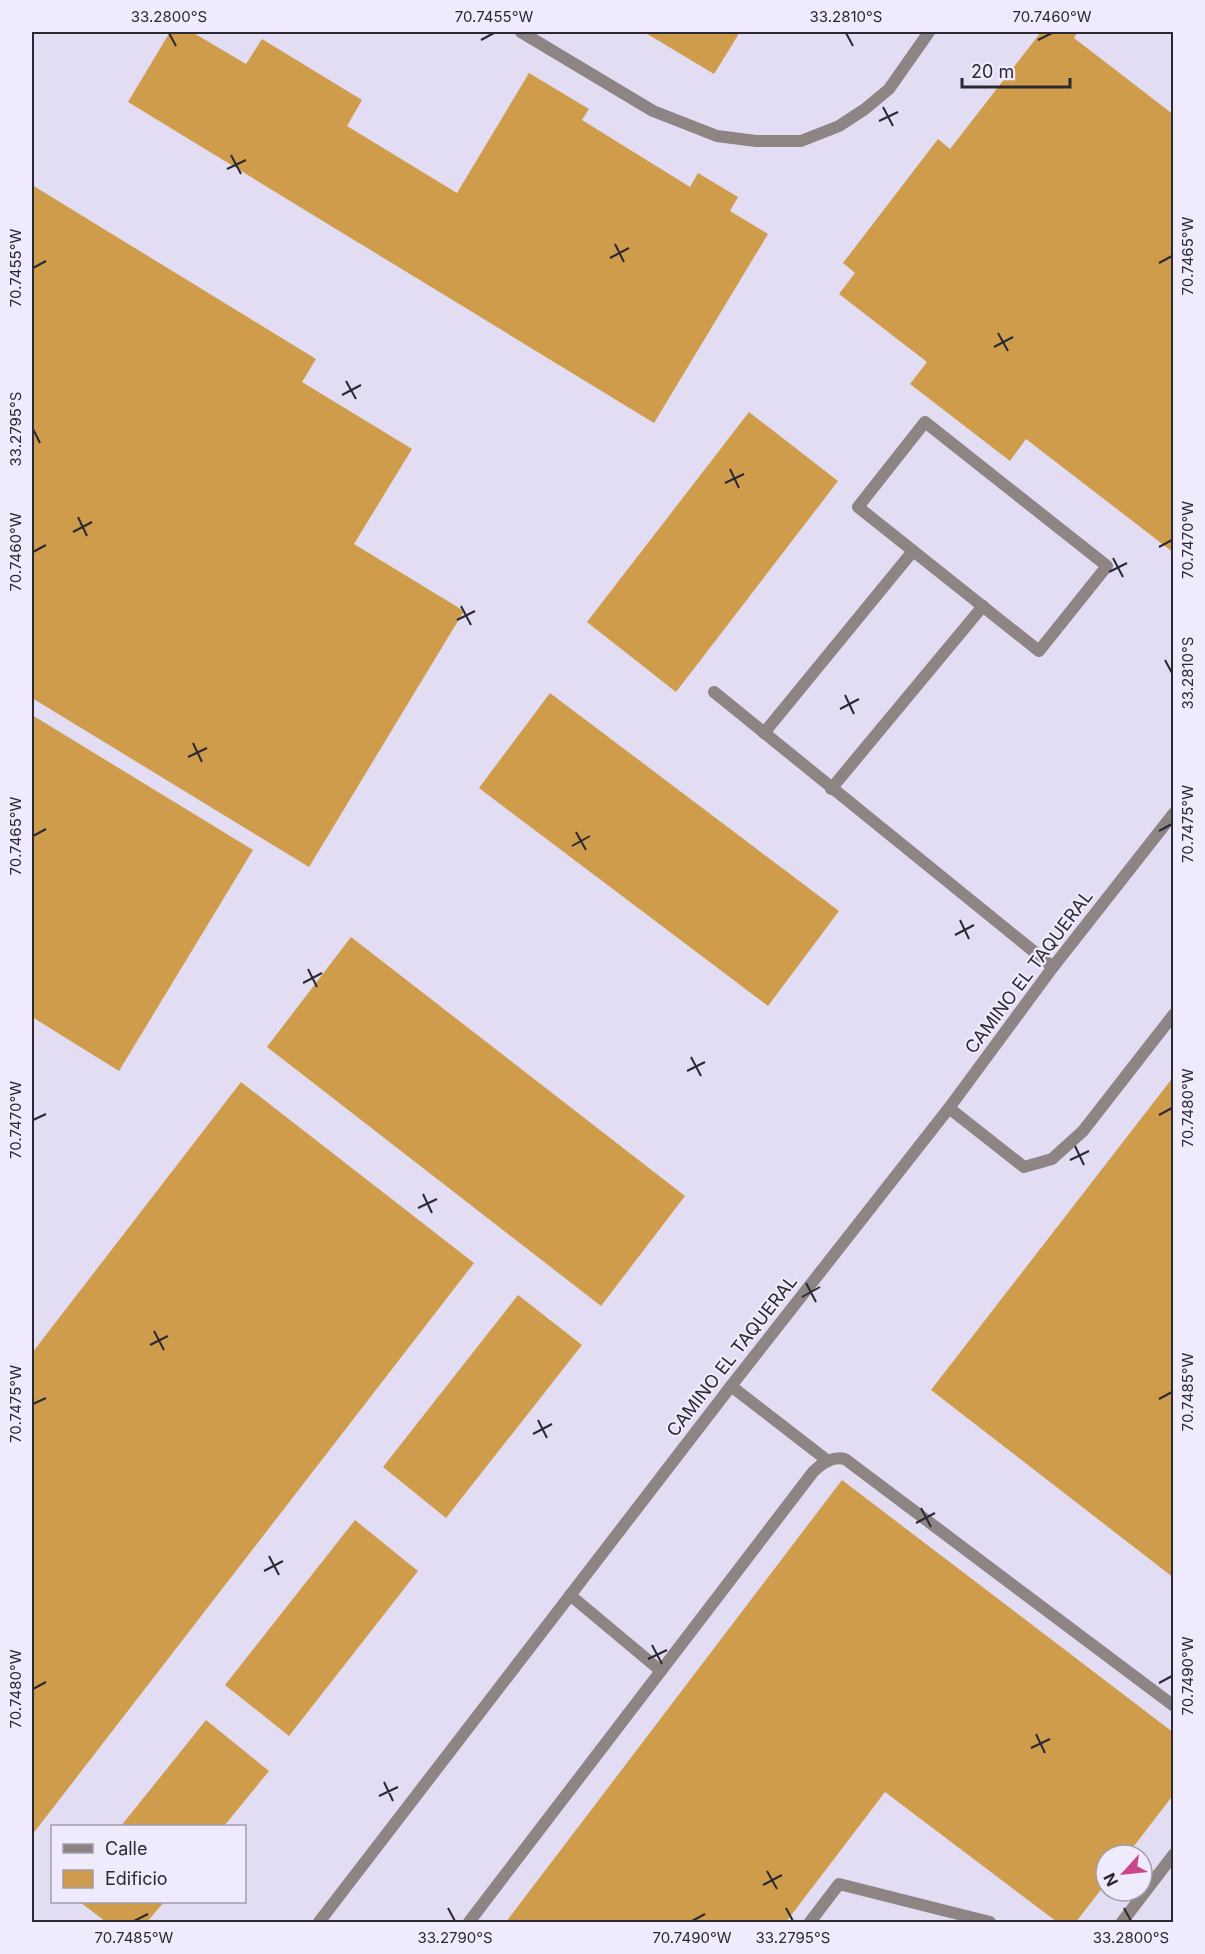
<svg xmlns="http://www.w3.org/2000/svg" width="1205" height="1954" viewBox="0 0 1205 1954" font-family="Inter,sans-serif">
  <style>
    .building { fill: #cf9c4c }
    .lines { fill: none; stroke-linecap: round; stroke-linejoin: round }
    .service { stroke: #8e8483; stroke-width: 12 }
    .minor { stroke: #8e8483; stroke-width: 12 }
    .ticks { fill: none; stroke: #2a2830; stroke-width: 2 }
    .labels { text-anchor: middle; stroke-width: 4.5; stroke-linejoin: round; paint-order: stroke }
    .street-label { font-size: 18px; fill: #2a2830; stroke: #efebfc }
    .neatline { fill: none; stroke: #2a2830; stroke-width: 2 }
    .ticks-label { font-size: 15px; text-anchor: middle; fill: #2a2830 }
  </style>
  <rect width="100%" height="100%" fill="#e2ddf2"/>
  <g class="building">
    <polygon points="170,32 192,32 246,64 262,39 362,100 347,126 457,193 529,73 589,109 582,120 690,187 698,173 738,197 730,211 768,234 654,423 128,102"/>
    <polygon points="644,32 740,32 714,74"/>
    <polygon points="1041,32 1078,32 1074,38 1174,115 1174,553 1026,439 1010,461 910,384 927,362 839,294 855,273 843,263 938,139 950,149"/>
    <polygon points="32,185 316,359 302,382 412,449 354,544 464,611 309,867 32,698"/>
    <polygon points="749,412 838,481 676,692 587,622"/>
    <polygon points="550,693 839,911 768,1006 479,788"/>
    <polygon points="32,715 253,850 119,1071 32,1017"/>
    <polygon points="351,937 685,1196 601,1306 267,1047"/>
    <polygon points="1174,1076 1174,1578 931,1390"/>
    <polygon points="241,1082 474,1263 32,1835 32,1353"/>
    <polygon points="518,1295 582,1345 446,1518 383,1467"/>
    <polygon points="842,1480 1174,1733 1174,1794 1127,1855 1106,1855 1106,1883 1076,1922 1057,1922 885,1792 786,1922 506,1922"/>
    <polygon points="355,1520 418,1571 289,1736 225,1685"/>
    <polygon points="206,1720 269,1771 224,1826 121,1826"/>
    <polygon points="80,1902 164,1902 147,1922 106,1922"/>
  </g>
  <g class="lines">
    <g class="service">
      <polyline points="521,32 653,111 717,136 756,141 801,141 839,126 865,109 889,89 929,32"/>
      <polygon points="925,422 1107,566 1039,651 858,507"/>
      <polyline points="714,692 1053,967"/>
      <polyline points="764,733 913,551"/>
      <polyline points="831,789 983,606"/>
      <polyline points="949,1108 1024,1167 1052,1159 1083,1131 1174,1014"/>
      <polyline points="731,1386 828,1461"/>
      <polyline points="570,1595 661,1671"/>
      <path d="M 469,1922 L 813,1472 C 822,1463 832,1456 845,1459 L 1174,1706"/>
      <polyline points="810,1922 839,1884 990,1922"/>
      <polyline points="1122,1922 1174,1854"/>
    </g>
    <polyline class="minor" points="319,1922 731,1386 949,1108 1053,967 1174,813"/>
  </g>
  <path class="ticks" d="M 169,33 L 176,46M 846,33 L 853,46M 481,40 L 494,33M 1038,40 L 1052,33M 883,107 L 893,126M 879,121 L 898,112M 231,155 L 241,174M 227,169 L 246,160M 615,244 L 624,262M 610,258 L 629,248M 1159,263 L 1172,256M 33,268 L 46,261M 998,333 L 1008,351M 994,347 L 1013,337M 346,381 L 356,399M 342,395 L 361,385M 33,429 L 40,443M 730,469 L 739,488M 725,483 L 744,474M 78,517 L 87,536M 73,532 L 92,522M 1159,547 L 1172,540M 33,552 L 46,545M 1113,558 L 1123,577M 1109,572 L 1127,563M 461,606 L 471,625M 457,620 L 475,611M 1165,660 L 1172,673M 845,695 L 854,714M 840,709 L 859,699M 193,743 L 202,762M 188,757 L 207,748M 1159,831 L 1172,824M 576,832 L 586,850M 33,836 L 46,829M 572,846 L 590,836M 960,920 L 969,939M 955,935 L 974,925M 308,969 L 317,987M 303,983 L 322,973M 691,1057 L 701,1076M 687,1071 L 705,1062M 1159,1115 L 1172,1108M 33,1120 L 46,1114M 1075,1146 L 1084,1165M 1070,1160 L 1089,1151M 423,1194 L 432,1213M 418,1208 L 437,1199M 806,1283 L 816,1302M 802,1297 L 820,1287M 154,1331 L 164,1350M 150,1345 L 168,1336M 1159,1399 L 1172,1392M 33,1404 L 46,1398M 538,1420 L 547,1438M 533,1434 L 552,1424M 921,1508 L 931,1527M 916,1523 L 935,1513M 269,1556 L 279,1575M 264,1571 L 283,1561M 652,1645 L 662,1664M 648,1659 L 667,1650M 1159,1683 L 1172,1676M 33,1689 L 46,1682M 1036,1734 L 1045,1753M 1031,1748 L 1050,1739M 384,1782 L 393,1801M 379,1796 L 398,1787M 767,1871 L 777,1889M 763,1885 L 782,1875M 448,1908 L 455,1921M 786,1908 L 793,1921M 1124,1908 L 1131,1921M 134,1921 L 148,1914M 692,1921 L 705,1914"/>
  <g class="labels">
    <g class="street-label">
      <text transform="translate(1029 972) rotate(-53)" y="6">CAMINO EL TAQUERAL</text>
      <text transform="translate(732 1356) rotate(-52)" y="6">CAMINO EL TAQUERAL</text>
    </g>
  </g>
  <rect width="1205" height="1954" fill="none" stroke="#efebfc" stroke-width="66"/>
  <rect x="51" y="1825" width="195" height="78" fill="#efebfc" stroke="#a09daa" stroke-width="1.5"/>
  <rect x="63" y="1844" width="30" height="9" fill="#8e8483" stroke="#a09daa" stroke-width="1.5"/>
  <text x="105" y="1855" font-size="18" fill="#2a2830">Calle</text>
  <rect x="63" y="1870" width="30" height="18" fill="#cf9c4c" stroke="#a09daa" stroke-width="1.5"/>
  <text x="105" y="1885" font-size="18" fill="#2a2830">Edificio</text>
  <g transform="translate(1124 1873) rotate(243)"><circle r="28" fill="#efebfc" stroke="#a09daa" stroke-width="1.5"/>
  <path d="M0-4.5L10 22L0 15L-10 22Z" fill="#cb468a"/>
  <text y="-9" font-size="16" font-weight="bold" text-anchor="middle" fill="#2a2830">N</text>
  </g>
  <path d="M962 78v9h108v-9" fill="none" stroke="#2a2830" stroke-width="3"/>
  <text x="971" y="78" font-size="18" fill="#2a2830" stroke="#efebfc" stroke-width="4.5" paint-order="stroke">20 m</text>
  <rect x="33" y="33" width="1139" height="1888" class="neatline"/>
  <g class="ticks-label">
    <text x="169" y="22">33.2800°S</text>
    <text x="494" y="22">70.7455°W</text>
    <text x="846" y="22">33.2810°S</text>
    <text x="1052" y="22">70.7460°W</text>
    <text transform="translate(1188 256) rotate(-90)" y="5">70.7465°W</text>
    <text transform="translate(16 268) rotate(-90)" y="5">70.7455°W</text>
    <text transform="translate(16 429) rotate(-90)" y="5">33.2795°S</text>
    <text transform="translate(1188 540) rotate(-90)" y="5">70.7470°W</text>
    <text transform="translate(16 552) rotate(-90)" y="5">70.7460°W</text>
    <text transform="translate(1188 673) rotate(-90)" y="5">33.2810°S</text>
    <text transform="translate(1188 824) rotate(-90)" y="5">70.7475°W</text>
    <text transform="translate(16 836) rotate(-90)" y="5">70.7465°W</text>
    <text transform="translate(1188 1108) rotate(-90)" y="5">70.7480°W</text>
    <text transform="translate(16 1120) rotate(-90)" y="5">70.7470°W</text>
    <text transform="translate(1188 1392) rotate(-90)" y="5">70.7485°W</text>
    <text transform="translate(16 1404) rotate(-90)" y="5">70.7475°W</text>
    <text transform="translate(1188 1676) rotate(-90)" y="5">70.7490°W</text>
    <text transform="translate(16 1689) rotate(-90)" y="5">70.7480°W</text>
    <text x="134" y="1943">70.7485°W</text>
    <text x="455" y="1943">33.2790°S</text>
    <text x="692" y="1943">70.7490°W</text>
    <text x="793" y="1943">33.2795°S</text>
    <text x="1131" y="1943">33.2800°S</text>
  </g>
</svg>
